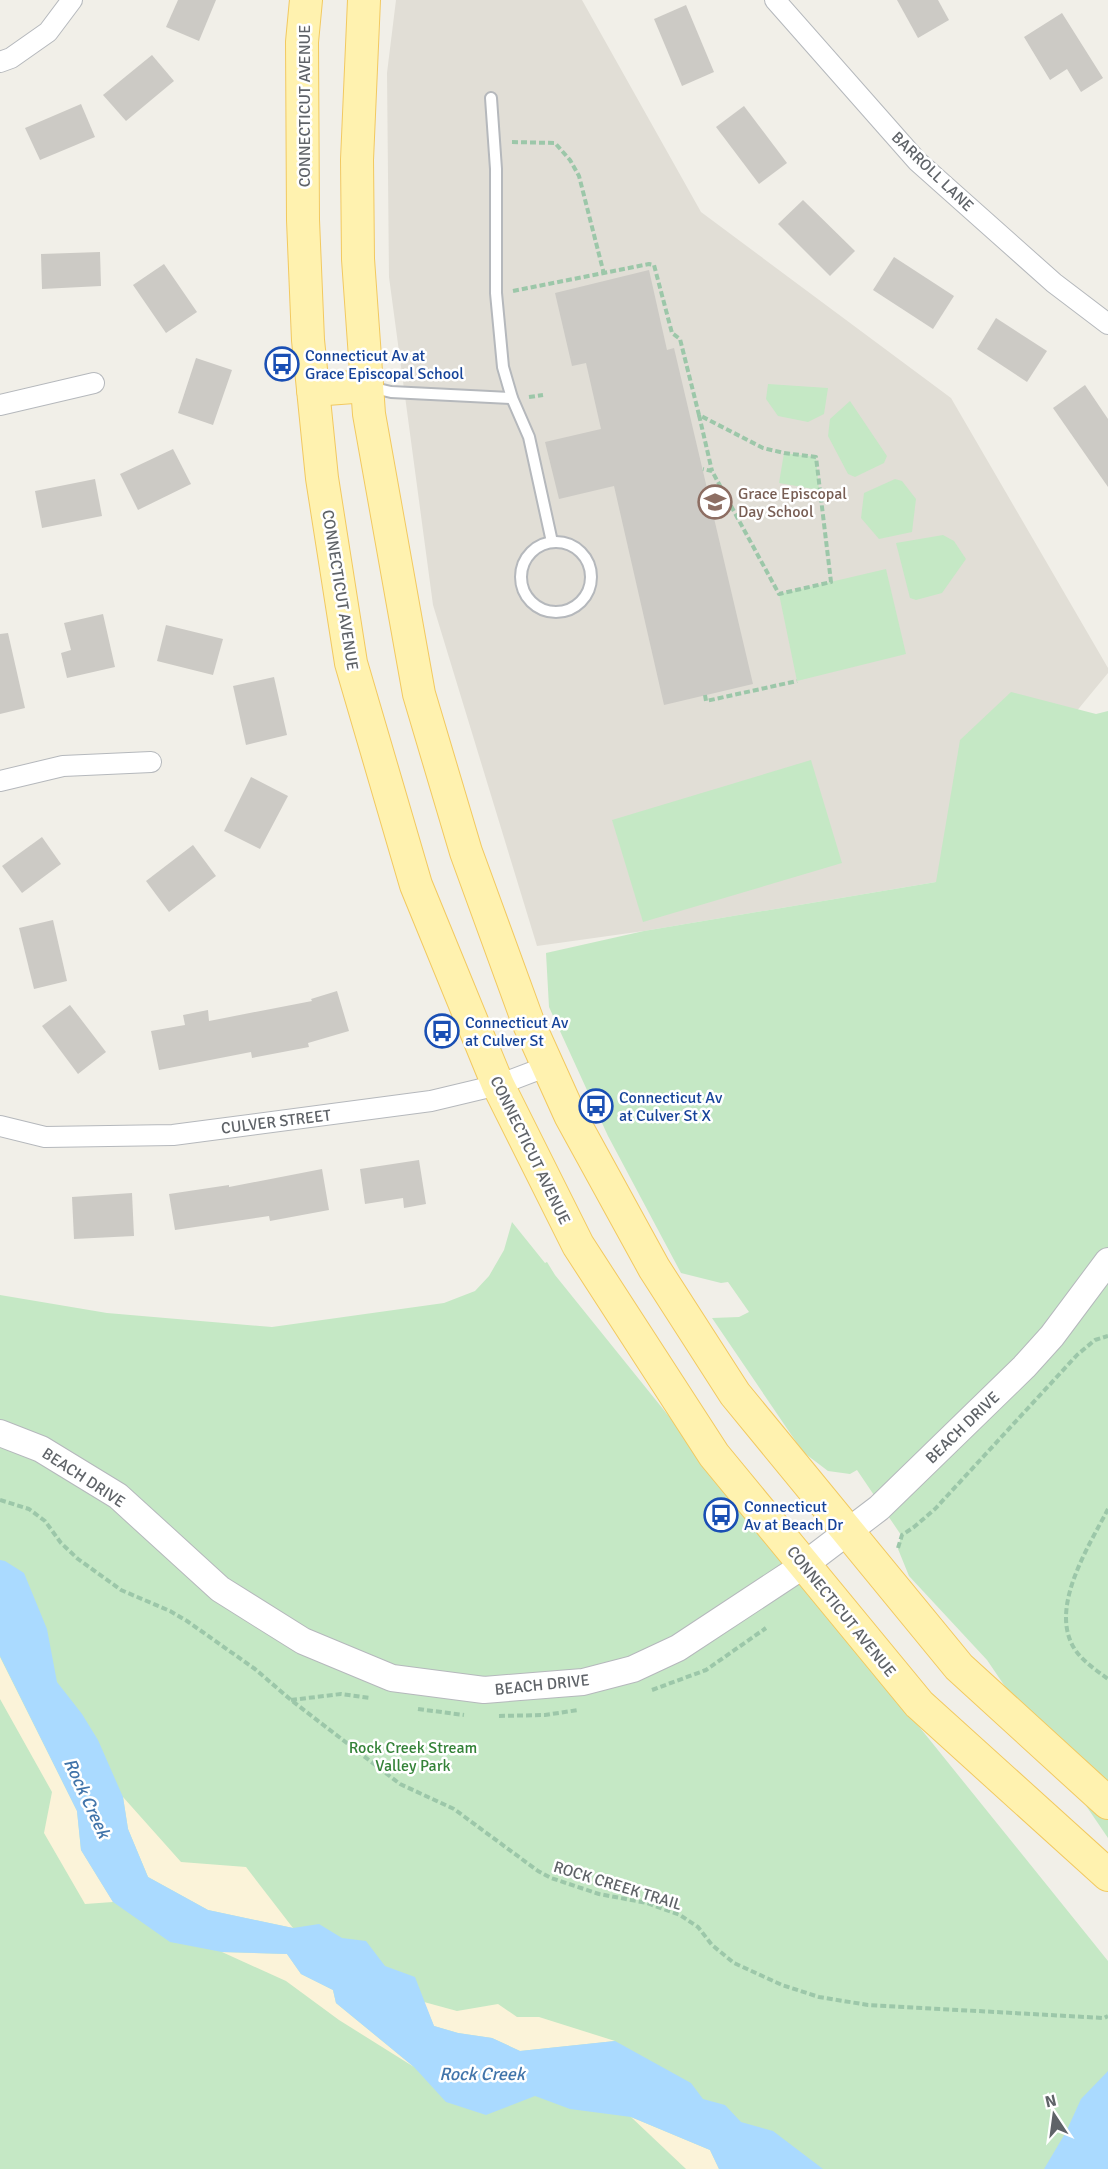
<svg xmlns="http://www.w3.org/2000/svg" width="1108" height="2169" viewBox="0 0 1108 2169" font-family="Signika,sans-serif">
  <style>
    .education { fill: #e1ded6 }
    .green { fill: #c5e8c5 }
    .sand { fill: #fbf3d9 }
    .water { fill: #aadaff }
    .building { fill: #cccac5 }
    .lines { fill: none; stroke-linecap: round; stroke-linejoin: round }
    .service-casing { stroke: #b5b8bc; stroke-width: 14 }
    .minor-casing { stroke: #b5b8bc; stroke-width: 22 }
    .tertiary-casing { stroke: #b5b8bc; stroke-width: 28 }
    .primary-casing { stroke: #f2c960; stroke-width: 34 }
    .path { stroke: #9cc7a9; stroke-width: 4; stroke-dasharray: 6 3; stroke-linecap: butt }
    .service { stroke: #fff; stroke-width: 10 }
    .minor { stroke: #fff; stroke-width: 20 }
    .tertiary { stroke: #fff; stroke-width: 26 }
    .primary { stroke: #fff2af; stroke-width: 32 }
    .labels { text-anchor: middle; stroke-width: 5; stroke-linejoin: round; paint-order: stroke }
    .street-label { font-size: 16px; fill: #5f6368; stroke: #fff }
    .transit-label { font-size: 16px; fill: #164399; stroke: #fff; text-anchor: start }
    .education-label { font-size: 16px; fill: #785e54; stroke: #fff; text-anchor: start }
    .park-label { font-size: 16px; fill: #348238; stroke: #fff }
    .water-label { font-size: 18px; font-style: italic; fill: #4174aa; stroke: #fff }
  </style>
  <rect width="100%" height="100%" fill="#f1efe8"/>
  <polygon class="education" points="396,0 582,0 701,212 951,398 1108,668 1108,673 936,882 644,931 537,946 433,605 389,277 387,73"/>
  <g class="green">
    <polygon points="768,384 828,388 824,414 808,422 778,416 766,399"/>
    <polygon points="850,401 887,456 884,463 855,477 848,474 828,436 830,419"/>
    <polygon points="784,453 816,457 819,490 779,483"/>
    <polygon points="895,479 902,481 916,499 912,532 879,539 861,518 864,493"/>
    <polygon points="943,535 954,541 966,559 942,593 916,600 910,598 896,543"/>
    <polygon points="886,569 906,654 797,681 779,594"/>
    <polygon points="1011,692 1096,714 1108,711 1108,1838 987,1660 909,1576 898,1549 901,1535 857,1470 850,1474 828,1471 803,1452 712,1318 739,1317 749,1312 728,1282 721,1283 681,1273 608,1136 549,1007 546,953 644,931 936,882 960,740"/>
    <polygon points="811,760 842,863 643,922 612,820"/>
    <polygon points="512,1222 545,1263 547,1262 555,1275 1108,1961 1108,2169 0,2169 0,1295 107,1313 272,1327 444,1303 475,1291 489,1276 504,1250"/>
  </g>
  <g class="sand">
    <polygon points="0,1657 77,1811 81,1850 113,1902 85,1904 44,1833 52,1792 0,1699"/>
    <polygon points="123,1797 181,1862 246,1867 293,1928 208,1910 148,1877 128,1829"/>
    <polygon points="222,1952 287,1954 301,1974 333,1990 336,2003 414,2067 339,2020 286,1981"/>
    <polygon points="424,2002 457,2011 498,2004 517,2017 539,2017 615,2041 520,2051 492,2038 458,2033 434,2026"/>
    <polygon points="631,2117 710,2150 719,2169 686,2169"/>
  </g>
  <g class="water">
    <polygon points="0,1560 5,1561 24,1573 47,1629 57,1682 82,1714 98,1740 123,1797 128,1829 148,1877 208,1910 293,1928 319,1924 342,1938 366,1941 385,1966 415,1977 434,2026 458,2033 492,2038 520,2051 615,2041 691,2083 703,2099 725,2105 741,2122 773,2131 823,2169 719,2169 710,2150 631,2117 570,2109 535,2096 486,2115 446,2102 414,2067 336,2003 333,1990 301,1974 287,1954 222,1952 170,1942 113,1902 81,1850 77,1811 0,1656"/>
    <polygon points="1108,2071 1108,2169 1044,2169 1066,2132 1081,2099"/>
  </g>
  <g class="building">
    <polygon points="178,0 216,0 199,41 166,27"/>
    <polygon points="897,0 938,0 949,20 918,38"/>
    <polygon points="686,5 714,72 682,86 654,19"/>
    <polygon points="1062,13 1103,78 1081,92 1067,69 1050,80 1024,37"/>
    <polygon points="152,55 174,81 126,121 103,95"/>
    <polygon points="81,104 95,137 40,160 25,128"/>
    <polygon points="744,106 787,163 759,184 716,127"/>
    <polygon points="803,200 855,251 830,276 778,224"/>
    <polygon points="100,252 101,286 42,289 41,254"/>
    <polygon points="894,257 954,296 933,329 873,290"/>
    <polygon points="164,264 197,312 166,333 133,285"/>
    <polygon points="649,270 667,350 674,348 753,684 664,705 614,486 559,499 545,442 601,429 586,363 572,366 555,293"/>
    <polygon points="996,318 1047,351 1027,382 977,349"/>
    <polygon points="196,358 232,370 213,425 178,413"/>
    <polygon points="1085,385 1108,419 1108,487 1053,408"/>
    <polygon points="173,449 191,484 138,510 120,474"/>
    <polygon points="95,479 102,516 42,528 35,491"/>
    <polygon points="103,614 115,667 67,678 61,653 71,650 64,623"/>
    <polygon points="166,625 223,639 213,675 157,661"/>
    <polygon points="8,633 25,708 0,714 0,634"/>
    <polygon points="274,677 287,735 246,745 233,686"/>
    <polygon points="251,777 288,796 260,849 224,831"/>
    <polygon points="42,837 61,864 22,893 2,866"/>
    <polygon points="193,845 216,876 169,912 146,881"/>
    <polygon points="53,920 67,981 34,989 19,928"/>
    <polygon points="337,991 349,1031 308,1043 309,1047 252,1058 251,1052 159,1070 151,1031 185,1025 183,1015 208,1010 209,1021 312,1001 311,999"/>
    <polygon points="70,1005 106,1052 78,1074 42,1026"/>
    <polygon points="419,1160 426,1204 404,1208 403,1198 365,1204 360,1169"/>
    <polygon points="322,1169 329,1210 270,1221 269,1216 175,1230 169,1194 229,1185 229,1187"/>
    <polygon points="132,1193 134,1236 74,1239 72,1197"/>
  </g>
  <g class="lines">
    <defs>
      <g id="service">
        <polyline points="491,98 496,169 496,293 503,367 512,398 529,437 552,542"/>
        <polyline points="370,387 391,392 512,398"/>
        <circle cx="556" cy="577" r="35"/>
      </g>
      <g id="minor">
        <polyline points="775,0 917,161 1054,283 1108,324"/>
        <polyline points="0,62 11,58 48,32 72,0"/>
        <polyline points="0,405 94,383"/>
        <polyline points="0,781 63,766 151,762"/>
        <polyline points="0,1126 45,1137 173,1135 431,1101 498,1085 548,1066"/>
      </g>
      <polyline id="tertiary" points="0,1433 41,1449 118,1496 220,1589 303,1641 392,1678 484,1690 583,1682 633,1669 678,1648 804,1565 879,1508 1024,1367 1052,1336 1108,1261"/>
      <g id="primary">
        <polyline points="306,0 302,42 303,220 308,340 322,478 351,663 416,885 498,1085 578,1245 714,1455 919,1704 1108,1875"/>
        <polyline points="364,0 357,160 358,259 369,414 419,694 466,852 528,1022 570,1115 654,1268 735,1394 959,1667 1108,1803"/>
        <polyline points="313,390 367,386"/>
      </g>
    </defs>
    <use href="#service" class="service-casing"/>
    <use href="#minor" class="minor-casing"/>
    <use href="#tertiary" class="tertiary-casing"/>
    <use href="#primary" class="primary-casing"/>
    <g class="path">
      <polyline points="512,142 555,143 570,160 579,176 604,274"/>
      <polyline points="513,291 649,264 654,265 672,333 680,339 699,415 763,448 784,453 816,457 831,582 779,594 712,471 703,469"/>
      <polyline points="529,397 543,395"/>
      <polyline points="699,415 712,471"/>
      <polyline points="705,695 706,701 797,681"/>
      <polyline points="0,1500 29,1509 45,1521 61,1543 78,1559 121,1590 170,1611 187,1621 255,1669 291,1700 400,1784 454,1809 538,1871 551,1878 599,1894 647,1903 680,1915 698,1927 712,1945 734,1963 782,1985 819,1997 868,2005 1104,2018 1108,2016"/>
      <path d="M 1108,1509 C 1089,1546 1049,1607 1074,1648 C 1082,1661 1096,1670 1108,1679"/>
      <polyline points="898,1548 902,1535 914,1527 935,1509 1077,1355 1095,1340 1108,1336"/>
      <polyline points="652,1690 706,1670 766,1628"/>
      <polyline points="291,1700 341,1694 370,1698"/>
      <polyline points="418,1709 464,1715"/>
      <polyline points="499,1716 545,1715 578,1710"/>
    </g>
    <use href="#service" class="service"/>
    <use href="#minor" class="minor"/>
    <use href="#tertiary" class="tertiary"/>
    <use href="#primary" class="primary"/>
  </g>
  <defs>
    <symbol id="bus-ring" viewBox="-11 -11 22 22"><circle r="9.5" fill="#fff" stroke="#1a4fb4" stroke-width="1.5"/><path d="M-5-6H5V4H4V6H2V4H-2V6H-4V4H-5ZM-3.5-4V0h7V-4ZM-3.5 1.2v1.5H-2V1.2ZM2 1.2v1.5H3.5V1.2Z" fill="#1a4fb4"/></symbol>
    <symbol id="school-ring" viewBox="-11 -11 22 22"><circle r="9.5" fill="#fff" stroke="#8d6e63" stroke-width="1.5"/><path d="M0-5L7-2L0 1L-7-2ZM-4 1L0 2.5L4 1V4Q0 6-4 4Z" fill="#8d6e63"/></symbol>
  </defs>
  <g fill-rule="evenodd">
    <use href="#bus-ring" x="263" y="345" width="38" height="38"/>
    <use href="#school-ring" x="696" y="483" width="38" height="38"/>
    <use href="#bus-ring" x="423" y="1012" width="38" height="38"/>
    <use href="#bus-ring" x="577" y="1087" width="38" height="38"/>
    <use href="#bus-ring" x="702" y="1496" width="38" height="38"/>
  </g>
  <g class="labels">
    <g class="street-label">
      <text transform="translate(304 106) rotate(-90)" y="6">CONNECTICUT AVENUE</text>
      <text transform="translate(933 171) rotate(44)" y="6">BARROLL LANE</text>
      <text transform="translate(341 590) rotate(81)" y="6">CONNECTICUT AVENUE</text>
      <text transform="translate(276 1121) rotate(-7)" y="6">CULVER STREET</text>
      <text transform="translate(531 1150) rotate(64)" y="6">CONNECTICUT AVENUE</text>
      <text transform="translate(962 1427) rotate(-44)" y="6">BEACH DRIVE</text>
      <text transform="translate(84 1477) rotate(33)" y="6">BEACH DRIVE</text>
      <text transform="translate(842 1611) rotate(51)" y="6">CONNECTICUT AVENUE</text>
      <text transform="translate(542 1684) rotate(-6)" y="6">BEACH DRIVE</text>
      <text transform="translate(618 1885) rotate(17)" y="6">ROCK CREEK TRAIL</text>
    </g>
    <g class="transit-label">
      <text x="305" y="361">Connecticut Av at<tspan x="305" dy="18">Grace Episcopal School</tspan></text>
      <text x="465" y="1028">Connecticut Av<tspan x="465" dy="18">at Culver St</tspan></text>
      <text x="619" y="1103">Connecticut Av<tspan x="619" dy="18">at Culver St X</tspan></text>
      <text x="744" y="1512">Connecticut<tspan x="744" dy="18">Av at Beach Dr</tspan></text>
    </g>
    <g class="education-label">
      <text x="738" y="499">Grace Episcopal<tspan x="738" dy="18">Day School</tspan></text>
    </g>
    <g class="park-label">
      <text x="413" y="1753">Rock Creek Stream<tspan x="413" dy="18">Valley Park</tspan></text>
    </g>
    <g class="water-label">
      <text transform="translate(87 1798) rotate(65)" y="6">Rock Creek</text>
      <text x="482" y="2080">Rock Creek</text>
    </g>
  </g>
  <g transform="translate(1054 2115) rotate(347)" stroke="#ffffff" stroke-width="4.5" paint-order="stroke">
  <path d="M0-4.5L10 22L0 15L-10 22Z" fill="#5f6368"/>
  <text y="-9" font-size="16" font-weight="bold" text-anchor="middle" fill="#5f6368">N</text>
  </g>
</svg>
